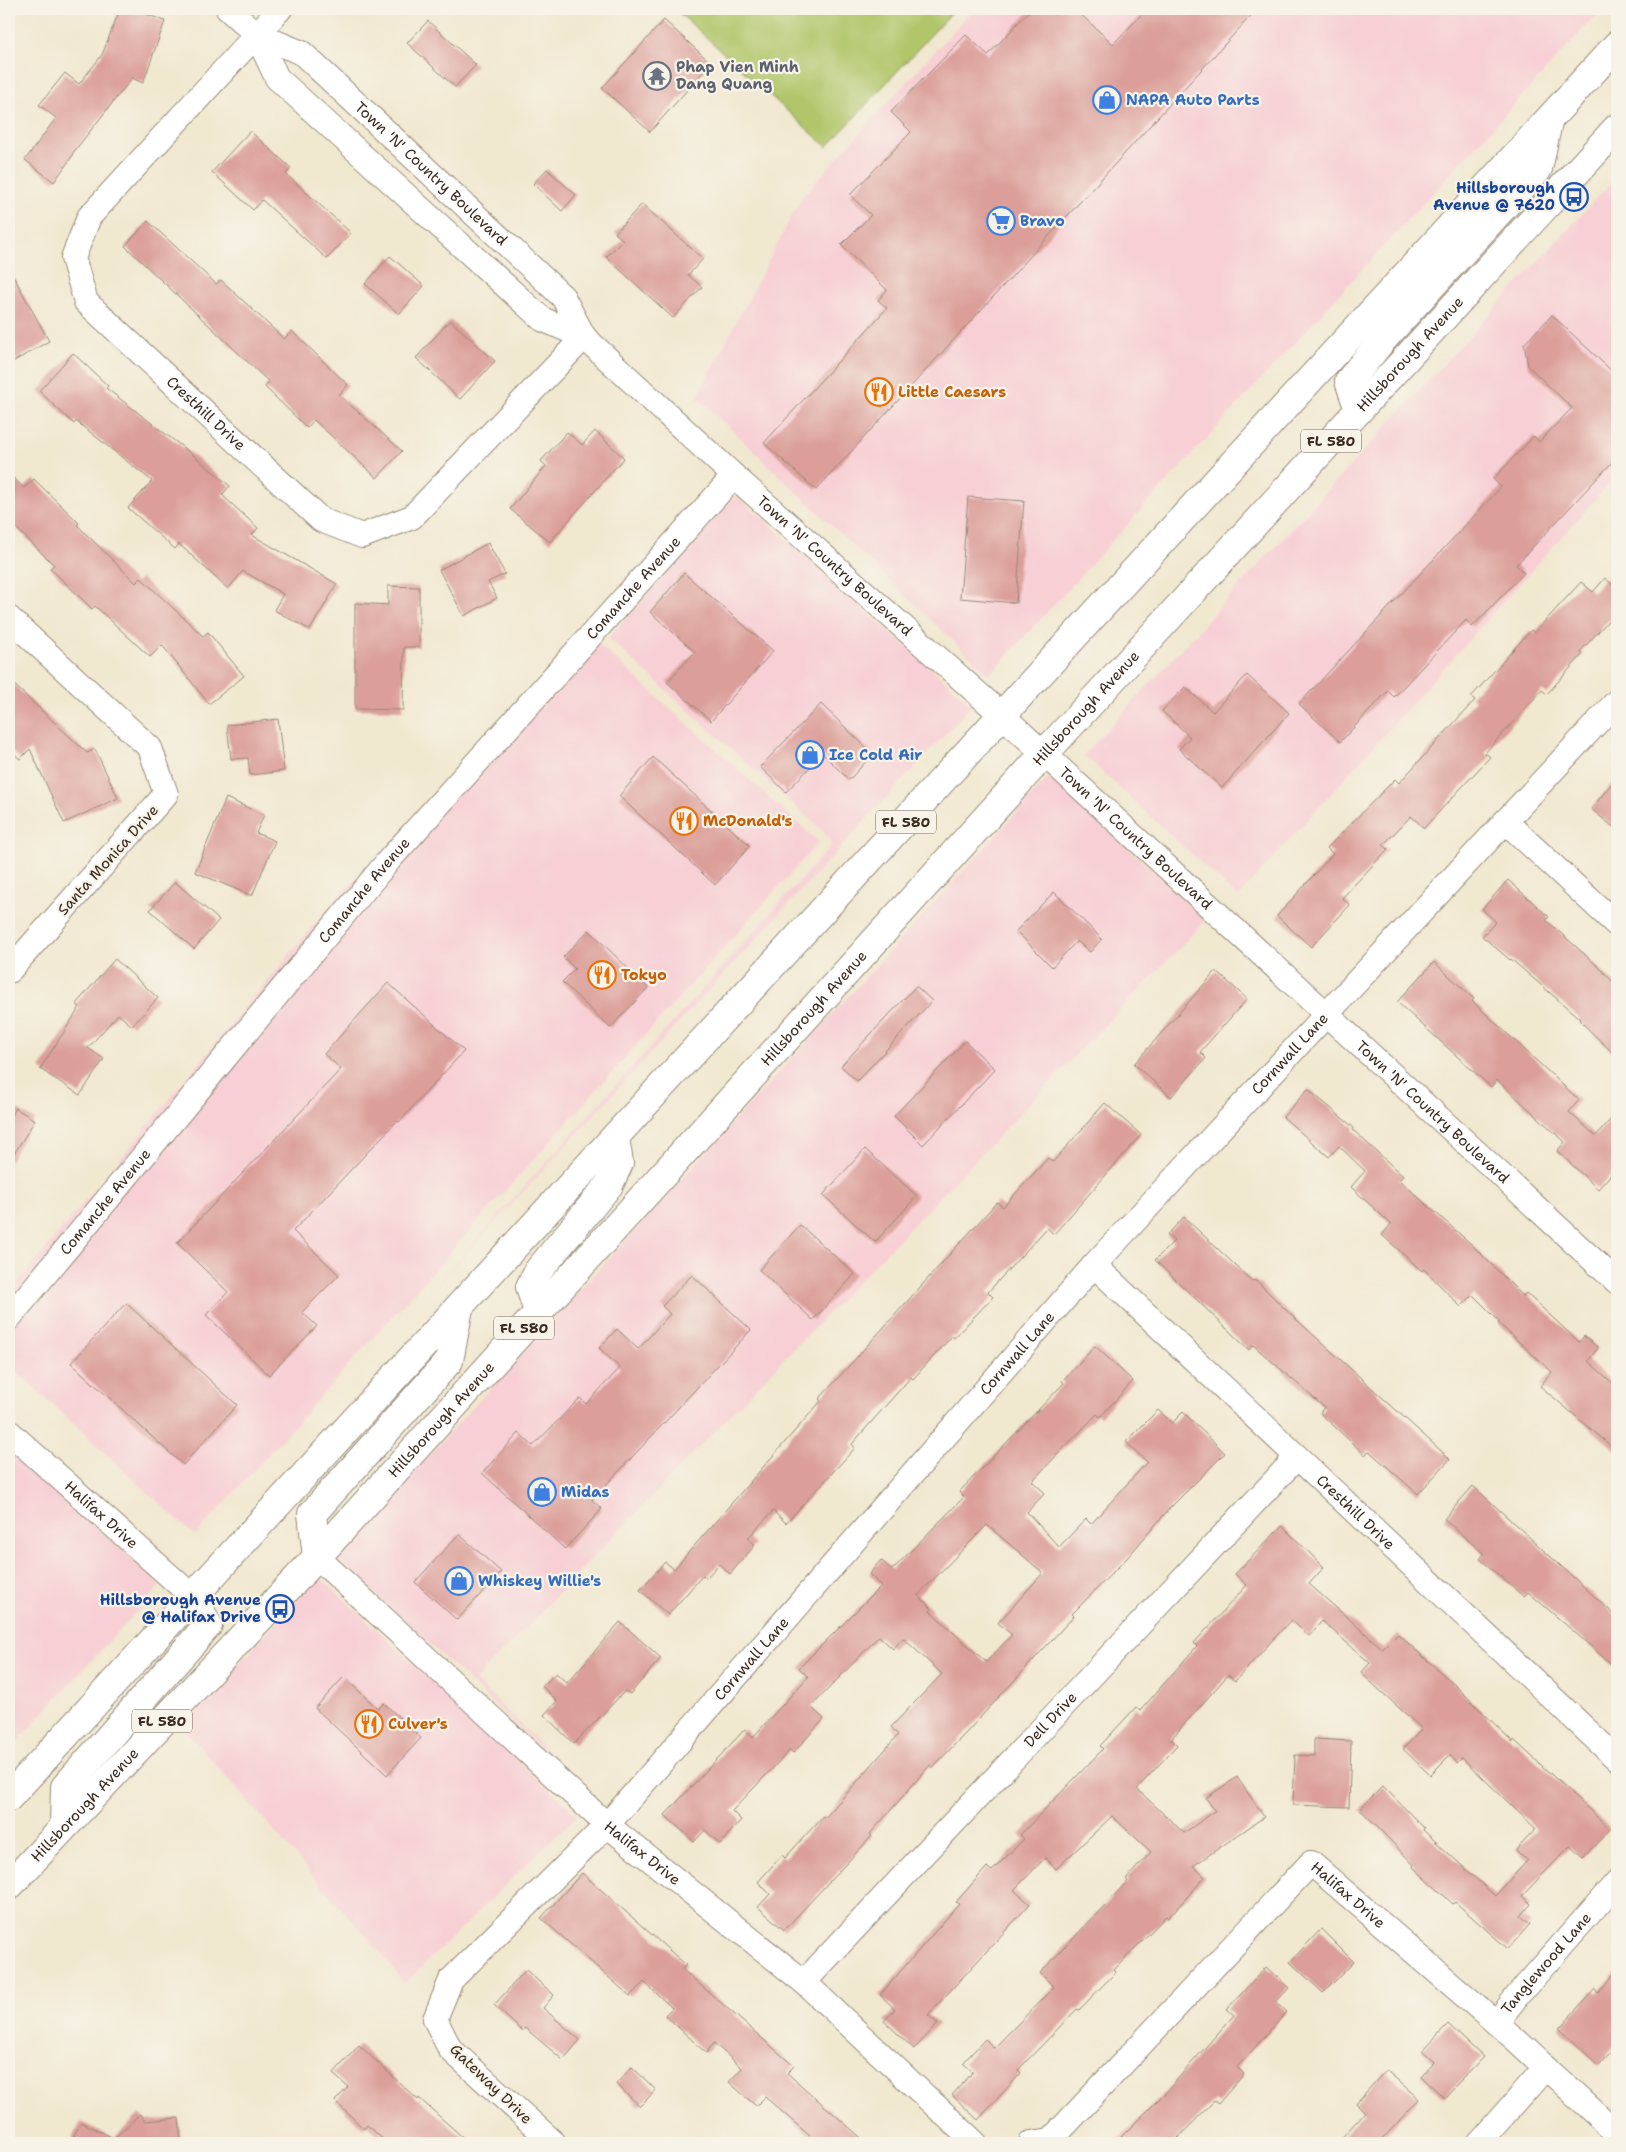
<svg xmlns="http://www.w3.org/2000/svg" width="1626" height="2152" viewBox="0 0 1626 2152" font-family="'Shantell Sans',sans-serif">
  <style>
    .built { fill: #f7cfd4 }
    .green { fill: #b1c66a; stroke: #767844 }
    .building { fill: #db9e99; fill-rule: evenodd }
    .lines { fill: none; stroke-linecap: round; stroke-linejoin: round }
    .minor-casing { stroke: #968977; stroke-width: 26 }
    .major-casing { stroke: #968977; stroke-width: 30 }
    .minor { stroke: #fff; stroke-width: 24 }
    .major { stroke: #fff; stroke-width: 28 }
    .labels { text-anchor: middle; stroke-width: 4.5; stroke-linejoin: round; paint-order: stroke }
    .shield { fill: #f7f3e8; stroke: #73665b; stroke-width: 1 }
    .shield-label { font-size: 14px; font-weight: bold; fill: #3b2a1e }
    .worship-label { font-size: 15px; font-weight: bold; fill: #5b616d; stroke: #f7f3e8; text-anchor: start }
    .shop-label { font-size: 15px; font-weight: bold; fill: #366cbe; stroke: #f7f3e8; text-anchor: start }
    .street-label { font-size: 15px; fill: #3b2a1e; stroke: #f7f3e8 }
    .transit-label { font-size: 15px; font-weight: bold; fill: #164399; stroke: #f7f3e8; text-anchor: end }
    .food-label { font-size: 15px; font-weight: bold; fill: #c56008; stroke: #f7f3e8; text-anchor: start }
  </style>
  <rect width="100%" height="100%" fill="#f7f3e8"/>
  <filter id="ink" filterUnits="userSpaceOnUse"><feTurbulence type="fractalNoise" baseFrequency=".02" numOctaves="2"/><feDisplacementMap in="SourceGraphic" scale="10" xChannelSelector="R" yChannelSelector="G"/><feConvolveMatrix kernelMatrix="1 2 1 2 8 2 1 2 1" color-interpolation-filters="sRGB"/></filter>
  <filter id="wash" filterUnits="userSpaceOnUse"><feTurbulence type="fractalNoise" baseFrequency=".0096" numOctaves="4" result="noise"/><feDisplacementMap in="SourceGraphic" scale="20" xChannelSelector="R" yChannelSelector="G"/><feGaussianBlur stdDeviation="1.12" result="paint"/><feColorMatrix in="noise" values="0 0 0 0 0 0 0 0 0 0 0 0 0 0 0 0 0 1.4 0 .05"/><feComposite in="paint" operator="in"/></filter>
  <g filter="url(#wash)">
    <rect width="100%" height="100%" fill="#f1e8d0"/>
    <g class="built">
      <polygon points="973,9 1602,9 989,675 697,397 802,197"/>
      <polygon points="1617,176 1617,475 1238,897 1084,755"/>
      <polygon points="736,495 972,705 424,1299 830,847 830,840 826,834 608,638"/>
      <polygon points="595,641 819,842 195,1536 9,1364 9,1293 332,903"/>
      <polygon points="1050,776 1206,920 475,1680 595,1798 336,1557"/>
      <polygon points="9,1449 161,1585 9,1750"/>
      <polygon points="319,1576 577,1815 404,1984 387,1960 182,1726"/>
    </g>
    <polygon class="green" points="675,9 955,9 827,147"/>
    <g id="blocks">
      <g class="building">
        <polygon points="120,9 132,9 165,21 143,83 132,78 72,154 73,155 54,182 25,160 56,118 39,105 65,73 79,84 102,55"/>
        <polygon points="1031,9 1075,9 1113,44 1147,9 1257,9 816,490 764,443 887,308 878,300 887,290 841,245 871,215 850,195 911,132 891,112 966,35 988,55"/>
        <polygon points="664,20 711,63 650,132 602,88"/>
        <polygon points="428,21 476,65 455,87 407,43"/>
        <polygon points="250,131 291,168 286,174 351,233 327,259 262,200 253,210 212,172"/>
        <polygon points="547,169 576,195 562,211 533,184"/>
        <polygon points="642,204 703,259 688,275 702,287 673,318 606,257 623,240 615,233"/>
        <polygon points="148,221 216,284 221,280 284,339 292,331 348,385 339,395 402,451 377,478 314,420 307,428 265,387 269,382 125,246"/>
        <polygon points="390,256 424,286 399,314 365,284"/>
        <polygon points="9,268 49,341 9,364"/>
        <polygon points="1552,315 1617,376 1617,457 1516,565 1524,573 1472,627 1466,620 1394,697 1388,691 1340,742 1299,704 1501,487 1493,479 1534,436 1539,442 1572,408 1528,366 1524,344"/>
        <polygon points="450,320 495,361 460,399 416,358"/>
        <polygon points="73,353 108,386 106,388 198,459 230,486 222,495 258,528 252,535 337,584 310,630 274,610 283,594 243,571 228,589 179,544 175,549 128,508 152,481 76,421 74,424 39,391"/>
        <polygon points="595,431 624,458 550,542 510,509 546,466 541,461 567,432 582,445"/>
        <polygon points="9,474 24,488 34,479 79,523 77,525 136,583 141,578 203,636 208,632 244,676 209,704 162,645 150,657 95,606 92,609 50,568 54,565 9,521"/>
        <polygon points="968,497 1024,501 1016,603 960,598"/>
        <polygon points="488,543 505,574 488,582 497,598 464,616 439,570"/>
        <polygon points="684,573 773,651 711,721 667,682 695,652 650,612"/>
        <polygon points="1605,578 1617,589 1617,611 1580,652 1583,654 1547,694 1542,690 1485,753 1490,757 1424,828 1411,816 1383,845 1388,849 1342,898 1350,905 1311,947 1277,916 1333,854 1327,848 1395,779 1399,783 1475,700 1471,697 1531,630 1534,633 1581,582 1593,592"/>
        <polygon points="388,586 419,587 419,647 404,647 403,710 355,709 355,603 388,605"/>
        <polygon points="1247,675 1289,713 1222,788 1179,749 1190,737 1162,711 1185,687 1213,712"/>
        <polygon points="9,680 87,753 95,749 118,798 64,823 30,749 20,759 9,749"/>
        <polygon points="821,704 873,754 849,780 823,754 786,792 760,767"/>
        <polygon points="278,719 284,771 250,775 248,758 231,759 227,725"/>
        <polygon points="653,757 750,846 715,885 619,796"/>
        <polygon points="1617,777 1617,830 1591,809"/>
        <polygon points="226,798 264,815 256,833 275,841 252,896 195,872"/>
        <polygon points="1508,880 1549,917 1546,920 1600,968 1617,986 1617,1057 1579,1020 1580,1019 1511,959 1510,960 1482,936 1496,922 1482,909"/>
        <polygon points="175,882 219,920 194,949 150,910"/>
        <polygon points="1054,892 1102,939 1090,952 1077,941 1052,967 1016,931"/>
        <polygon points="589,930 648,988 610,1028 562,982 575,969 563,957"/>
        <polygon points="115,959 158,998 132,1026 118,1014 88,1048 104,1059 80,1095 40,1069 80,1007 76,1004"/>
        <polygon points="1434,962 1474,999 1472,1001 1579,1100 1569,1112 1596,1136 1617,1112 1617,1168 1598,1189 1557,1151 1565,1142 1497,1080 1491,1087 1397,1002"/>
        <polygon points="1216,971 1247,999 1200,1052 1206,1058 1171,1097 1134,1064"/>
        <polygon points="388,983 464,1051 399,1122 397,1121 293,1231 339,1275 302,1312 317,1326 269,1375 206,1315 228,1292 177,1243 341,1069 324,1054"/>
        <polygon points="916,986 932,1001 857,1081 841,1066"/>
        <polygon points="965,1041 995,1069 923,1145 894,1116"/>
        <polygon points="1308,1089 1354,1128 1353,1130 1403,1176 1399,1180 1471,1244 1523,1296 1526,1293 1579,1342 1584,1336 1598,1348 1588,1361 1617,1387 1617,1451 1540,1386 1552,1372 1498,1323 1500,1322 1473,1295 1461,1307 1424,1269 1422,1271 1382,1235 1391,1224 1351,1187 1365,1171 1339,1146 1329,1157 1283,1117"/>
        <polygon points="1105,1103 1141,1135 1054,1234 1047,1228 988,1292 993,1297 954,1338 952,1336 913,1379 911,1377 852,1444 855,1448 786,1523 773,1511 748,1538 755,1545 730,1574 719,1564 706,1578 703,1575 668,1615 640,1590 665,1562 674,1569 821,1401 819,1399 997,1202 1003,1207 1048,1158 1053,1162"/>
        <polygon points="15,1108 35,1120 9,1162 9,1119"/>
        <polygon points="865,1149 917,1196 875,1242 823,1195"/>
        <polygon points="1184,1217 1252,1281 1254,1280 1260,1284 1286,1310 1450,1459 1418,1494 1369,1451 1365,1455 1320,1413 1324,1407 1253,1345 1249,1350 1155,1260 1174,1241 1167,1235"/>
        <polygon points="800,1225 855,1274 813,1320 759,1270"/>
        <polygon points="692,1275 751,1330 592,1500 602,1509 565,1549 482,1473 519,1433 533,1446 580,1398 586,1404 620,1368 599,1348 617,1329 638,1349 670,1314 662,1306"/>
        <polygon points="126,1303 237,1405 183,1465 71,1363"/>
        <path d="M 1095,1346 L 1133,1381 L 1100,1417 L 1097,1414 L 1032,1481 L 1045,1493 L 1027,1512 L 1059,1547 L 1086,1519 L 1091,1524 L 1147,1462 L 1126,1442 L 1158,1410 L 1172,1423 L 1183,1412 L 1225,1453 L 1169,1509 L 1127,1558 L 1072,1614 L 1074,1616 L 964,1735 L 932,1768 L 930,1765 L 870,1834 L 872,1836 L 784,1930 L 758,1907 L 770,1894 L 758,1882 L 782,1855 L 785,1858 L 823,1816 L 825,1818 L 898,1735 L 891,1727 L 942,1674 L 903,1638 L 893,1649 L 879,1636 L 811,1707 L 824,1719 L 793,1753 L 790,1750 L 732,1811 L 741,1820 L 720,1844 L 705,1830 L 694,1842 L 665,1815 L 745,1729 L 753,1737 L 808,1677 L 799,1668 L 881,1586 L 869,1574 L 881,1560 L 892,1570 L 964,1497 L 959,1492 L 1064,1383 L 1062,1381 ZM 987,1525 L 1043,1573 L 998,1623 L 1012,1635 L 986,1662 L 930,1611 L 932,1609 L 918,1595 Z"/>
        <polygon points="1473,1486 1617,1617 1617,1669 1528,1592 1524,1597 1480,1559 1484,1554 1444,1519"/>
        <polygon points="1282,1526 1324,1567 1309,1584 1383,1649 1398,1634 1457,1687 1513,1742 1514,1740 1610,1829 1583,1858 1570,1846 1522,1896 1531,1904 1521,1916 1530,1924 1508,1949 1455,1902 1453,1904 1413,1867 1414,1865 1360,1809 1383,1786 1424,1828 1423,1830 1495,1896 1527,1861 1516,1850 1536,1829 1462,1758 1457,1763 1450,1755 1430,1775 1403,1749 1422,1729 1361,1673 1370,1663 1322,1621 1309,1636 1291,1620 1235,1681 1228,1675 1171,1739 1177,1745 1137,1789 1184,1833 1215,1811 1206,1798 1237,1777 1264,1817 1193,1866 1205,1877 1168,1918 1166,1916 1114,1970 1116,1972 1079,2010 1077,2009 1018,2070 1021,2073 978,2120 952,2095 973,2072 963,2063 985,2039 994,2048 1054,1987 1040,1973 1128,1881 1126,1879 1151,1852 1112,1816 1056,1869 1045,1858 1014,1890 1030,1904 928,2015 938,2024 914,2049 884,2021 895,2009 880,1995 959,1904 956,1902 987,1867 992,1871 1024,1839 1020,1835 1103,1749 1100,1746 1136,1707 1140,1711 1197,1646 1194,1643 1247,1585 1235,1574"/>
        <polygon points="459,1534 501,1572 457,1620 415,1582"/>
        <polygon points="620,1622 661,1658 630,1694 625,1691 574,1744 544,1715 557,1701 542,1686 556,1673 567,1683"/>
        <polygon points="344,1677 378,1709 384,1703 421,1738 387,1775 315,1708"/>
        <polygon points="1314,1739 1351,1741 1349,1807 1293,1805 1295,1755 1314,1756"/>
        <polygon points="582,1873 686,1965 682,1969 794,2066 787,2073 867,2143 818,2143 765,2097 756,2106 729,2082 742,2068 714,2043 706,2053 665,2015 672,2008 644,1982 630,1996 541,1918"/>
        <polygon points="1321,1929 1354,1962 1323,1993 1290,1962"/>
        <polygon points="1266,1967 1289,1988 1276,2002 1287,2012 1237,2067 1244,2074 1218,2104 1214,2101 1173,2143 1115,2143 1166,2092 1234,2015 1227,2009"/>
        <polygon points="526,1970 554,1995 543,2008 580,2040 563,2060 525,2028 522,2031 494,2005"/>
        <polygon points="1617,1971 1617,2044 1598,2065 1559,2028 1595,1989 1598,1993"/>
        <polygon points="1448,2024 1483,2057 1444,2098 1421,2076 1434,2062 1422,2051"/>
        <polygon points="359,2045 418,2100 419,2098 469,2143 387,2143 367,2125 364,2129 335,2101 348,2087 333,2074"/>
        <polygon points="632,2067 656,2090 640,2106 616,2084"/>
        <polygon points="1386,2070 1419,2099 1379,2143 1337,2143 1365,2112 1356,2103"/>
        <polygon points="140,2114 145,2121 179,2118 181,2143 70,2143 81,2122 114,2138"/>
      </g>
    </g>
  </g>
  <g filter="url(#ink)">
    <use href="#blocks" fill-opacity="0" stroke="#968977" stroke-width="1"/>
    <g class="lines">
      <defs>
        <g id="minor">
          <path id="s1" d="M 228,9 L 256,34 L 302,53 L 563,297 L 584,337"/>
          <path id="s2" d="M 280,9 L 89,217 L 73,258 L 86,302 L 321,520 L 362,536 L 412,517 L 584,337"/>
          <path id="s3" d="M 256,34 L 277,78 L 542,319 L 584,337 L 734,476 L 1003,716 L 1617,1282"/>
          <polyline points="9,618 150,748 166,794 9,971"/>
          <polyline points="1505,821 1617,925"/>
          <path id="s4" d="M 1094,1265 L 1617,1759"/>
          <path id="s5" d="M 9,1318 L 389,860 L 734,476"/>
          <path id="s6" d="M 9,1432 L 193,1597"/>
          <path id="s7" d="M 317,1557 L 607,1825 L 804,1982 L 975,2143"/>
          <path id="s8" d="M 804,1982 L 1297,1457"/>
          <path id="s9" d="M 1496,2023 L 1518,1995 L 1617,1882"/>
          <path id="s10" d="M 554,2143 L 450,2049 L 435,2019 L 451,1980 L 607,1825 L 1094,1265 L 1617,701"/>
          <path id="s11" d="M 1031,2143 L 1051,2140 L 1311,1863 L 1516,2040 L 1617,2133"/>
          <polyline points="1479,2143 1546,2067"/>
        </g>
        <g id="major">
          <polyline points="1359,410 1349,381 1384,338 1538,169 1548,122"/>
          <polyline points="538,1312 530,1287 538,1271 609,1185 619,1163 615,1138"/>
          <polyline points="317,1557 312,1514 449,1361 459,1308"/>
          <polyline points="9,1797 1617,45"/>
          <polyline points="64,1826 65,1787 208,1625 193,1597"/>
          <path id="s12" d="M 9,1886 L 317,1557 L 1044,754 L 1617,128"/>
        </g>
      </defs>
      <use href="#minor" class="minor-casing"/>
      <use href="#major" class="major-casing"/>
      <use href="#minor" class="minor"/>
      <use href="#major" class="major"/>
    </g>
  </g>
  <defs>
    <symbol id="temple-ring" viewBox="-11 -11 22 22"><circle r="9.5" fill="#f7f3e8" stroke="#6b7280" stroke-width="1.5"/><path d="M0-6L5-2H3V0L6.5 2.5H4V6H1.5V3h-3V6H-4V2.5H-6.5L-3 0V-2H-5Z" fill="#6b7280"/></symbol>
    <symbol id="shop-ring" viewBox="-11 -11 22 22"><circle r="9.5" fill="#f7f3e8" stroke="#3f7fe0" stroke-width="1.5"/><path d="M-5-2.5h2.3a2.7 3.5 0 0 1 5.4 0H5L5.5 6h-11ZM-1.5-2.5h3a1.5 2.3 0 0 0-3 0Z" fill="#3f7fe0"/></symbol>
    <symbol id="bus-ring" viewBox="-11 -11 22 22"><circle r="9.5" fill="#f7f3e8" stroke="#1a4fb4" stroke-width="1.5"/><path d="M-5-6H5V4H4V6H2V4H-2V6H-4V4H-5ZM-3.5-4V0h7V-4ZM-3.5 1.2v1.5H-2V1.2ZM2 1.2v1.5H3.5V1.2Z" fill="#1a4fb4"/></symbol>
    <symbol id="supermarket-ring" viewBox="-11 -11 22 22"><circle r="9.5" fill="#f7f3e8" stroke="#3f7fe0" stroke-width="1.5"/><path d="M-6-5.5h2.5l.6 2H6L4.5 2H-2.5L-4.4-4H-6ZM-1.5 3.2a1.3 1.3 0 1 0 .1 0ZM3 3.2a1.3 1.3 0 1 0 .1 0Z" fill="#3f7fe0"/></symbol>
    <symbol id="restaurant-ring" viewBox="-11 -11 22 22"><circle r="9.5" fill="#f7f3e8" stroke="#e8710a" stroke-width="1.5"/><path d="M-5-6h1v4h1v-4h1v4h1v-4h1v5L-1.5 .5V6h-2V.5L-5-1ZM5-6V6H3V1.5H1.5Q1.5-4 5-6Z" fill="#e8710a"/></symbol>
  </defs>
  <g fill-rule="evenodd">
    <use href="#temple-ring" x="641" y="60" width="32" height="32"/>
    <use href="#shop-ring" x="1091" y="84" width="32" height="32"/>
    <use href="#bus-ring" x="1558" y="181" width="32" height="32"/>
    <use href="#supermarket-ring" x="985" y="205" width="32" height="32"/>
    <use href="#restaurant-ring" x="863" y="376" width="32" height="32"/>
    <use href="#shop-ring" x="794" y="739" width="32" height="32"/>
    <use href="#restaurant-ring" x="668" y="805" width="32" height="32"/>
    <use href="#restaurant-ring" x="586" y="959" width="32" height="32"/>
    <use href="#shop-ring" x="526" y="1476" width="32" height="32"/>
    <use href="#shop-ring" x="443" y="1565" width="32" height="32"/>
    <use href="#bus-ring" x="264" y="1593" width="32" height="32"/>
    <use href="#restaurant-ring" x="353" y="1708" width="32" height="32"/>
  </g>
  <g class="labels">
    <g class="shield">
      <rect x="1301" y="429.5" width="60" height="23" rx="4"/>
      <rect x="876" y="810.5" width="60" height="23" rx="4"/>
      <rect x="494" y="1316.5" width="60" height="23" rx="4"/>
      <rect x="132" y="1709.5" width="60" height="23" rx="4"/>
    </g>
    <g class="shield-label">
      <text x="1331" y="446">FL 580</text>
      <text x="906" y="827">FL 580</text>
      <text x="524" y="1333">FL 580</text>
      <text x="162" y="1726">FL 580</text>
    </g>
    <g class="worship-label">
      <text x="676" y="72">Phap Vien Minh<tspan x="676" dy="17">Dang Quang</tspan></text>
    </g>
    <g class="shop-label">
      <text x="1126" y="105">NAPA Auto Parts</text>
      <text x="1020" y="226">Bravo</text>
      <text x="829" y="760">Ice Cold Air</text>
      <text x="561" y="1497">Midas</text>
      <text x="478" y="1586">Whiskey Willie's</text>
    </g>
    <g class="street-label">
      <text dy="5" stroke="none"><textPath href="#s1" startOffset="264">Town 'N' Country Boulevard</textPath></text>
      <text dy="5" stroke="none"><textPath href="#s12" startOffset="2076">Hillsborough Avenue</textPath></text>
      <text dy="5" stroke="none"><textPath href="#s2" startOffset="536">Cresthill Drive</textPath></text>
      <text dy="5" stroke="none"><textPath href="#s3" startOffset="792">Town 'N' Country Boulevard</textPath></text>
      <text dy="5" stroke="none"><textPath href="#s5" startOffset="961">Comanche Avenue</textPath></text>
      <text dy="5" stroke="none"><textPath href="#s12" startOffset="1596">Hillsborough Avenue</textPath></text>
      <text dy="5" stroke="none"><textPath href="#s3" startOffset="1198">Town 'N' Country Boulevard</textPath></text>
      <text transform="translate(108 860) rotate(-48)" y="5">Santa Monica Drive</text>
      <text dy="5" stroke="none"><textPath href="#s5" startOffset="556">Comanche Avenue</textPath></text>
      <text dy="5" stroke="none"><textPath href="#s12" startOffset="1191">Hillsborough Avenue</textPath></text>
      <text dy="5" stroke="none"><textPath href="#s10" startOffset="1466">Cornwall Lane</textPath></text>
      <text dy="5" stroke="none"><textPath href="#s3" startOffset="1602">Town 'N' Country Boulevard</textPath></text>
      <text dy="5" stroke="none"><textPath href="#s5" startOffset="151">Comanche Avenue</textPath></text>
      <text dy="5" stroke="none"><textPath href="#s10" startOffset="1061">Cornwall Lane</textPath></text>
      <text dy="5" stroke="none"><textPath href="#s12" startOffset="636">Hillsborough Avenue</textPath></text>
      <text dy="5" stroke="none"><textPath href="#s4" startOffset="360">Cresthill Drive</textPath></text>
      <text dy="5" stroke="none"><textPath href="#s6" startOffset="124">Halifax Drive</textPath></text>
      <text dy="5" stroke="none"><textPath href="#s10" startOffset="656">Cornwall Lane</textPath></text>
      <text dy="5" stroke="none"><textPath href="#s8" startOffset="360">Dell Drive</textPath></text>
      <text dy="5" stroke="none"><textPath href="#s12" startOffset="111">Hillsborough Avenue</textPath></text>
      <text dy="5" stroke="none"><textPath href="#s7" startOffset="440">Halifax Drive</textPath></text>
      <text dy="5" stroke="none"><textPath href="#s11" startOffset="449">Halifax Drive</textPath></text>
      <text dy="5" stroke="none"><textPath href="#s9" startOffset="78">Tanglewood Lane</textPath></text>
      <text transform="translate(491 2084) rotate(44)" y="5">Gateway Drive</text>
    </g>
    <g class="transit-label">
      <text x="1555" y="193">Hillsborough<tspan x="1555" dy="17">Avenue @ 7620</tspan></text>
      <text x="261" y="1605">Hillsborough Avenue<tspan x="261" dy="17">@ Halifax Drive</tspan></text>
    </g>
    <g class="food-label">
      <text x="898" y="397">Little Caesars</text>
      <text x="703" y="826">McDonald's</text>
      <text x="621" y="980">Tokyo</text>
      <text x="388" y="1729">Culver's</text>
    </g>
  </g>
  <rect width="1626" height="2152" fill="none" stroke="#f7f3e8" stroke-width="30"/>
</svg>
